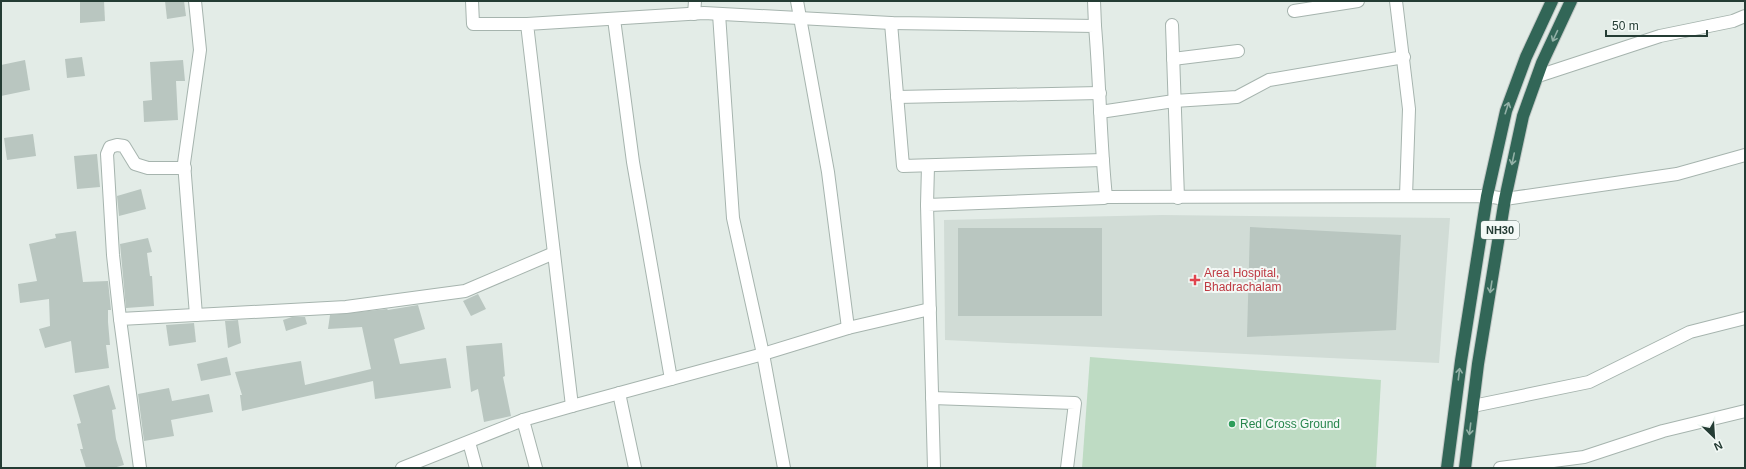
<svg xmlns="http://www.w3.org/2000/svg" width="1746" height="469" viewBox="0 0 1746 469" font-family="Helvetica,sans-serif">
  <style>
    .built { fill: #d1dcd6 }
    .garden { fill: #bedbc3 }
    .building { fill: #b9c6c0 }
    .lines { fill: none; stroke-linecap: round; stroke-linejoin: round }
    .minor-casing { stroke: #a6b4ae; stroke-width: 14 }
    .highway-casing { stroke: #c2c8c6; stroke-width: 14 }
    .minor { stroke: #fff; stroke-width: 12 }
    .highway { stroke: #326657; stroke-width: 12 }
    .oneway { stroke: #92b0a6 }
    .health-dot { fill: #e0444e; stroke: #f3f9f6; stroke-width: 1.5 }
    .leisure-dot { fill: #2e9e5b; stroke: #f3f9f6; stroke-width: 1.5 }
    .labels { text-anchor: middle; stroke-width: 4; stroke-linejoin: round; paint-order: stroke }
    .shield { fill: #f3f9f6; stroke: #62756e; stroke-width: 1 }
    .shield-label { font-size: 11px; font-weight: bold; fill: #243c34 }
    .health-label { font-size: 12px; fill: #be3a42; stroke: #f3f9f6; text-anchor: start }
    .leisure-label { font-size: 12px; fill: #27864d; stroke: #f3f9f6; text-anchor: start }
  </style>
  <rect width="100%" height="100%" fill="#e3ece7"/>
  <polygon class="built" points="1162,215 1450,218 1439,363 945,340 944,220"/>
  <polygon class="garden" points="1090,357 1381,380 1376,468 1082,468"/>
  <g class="building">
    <polygon points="80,1 104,1 105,21 80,23"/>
    <polygon points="165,1 184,1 186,16 167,19"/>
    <polygon points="82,57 85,76 67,78 65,59"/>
    <polygon points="25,60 30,90 1,96 1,65"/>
    <polygon points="183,60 185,81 176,81 178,120 144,122 143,101 152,100 150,62"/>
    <polygon points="33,134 36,156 7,160 4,138"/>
    <polygon points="97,154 100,187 77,189 74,156"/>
    <polygon points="141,189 146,209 119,216 117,196"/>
    <polygon points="1250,227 1401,235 1396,330 1247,337"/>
    <rect x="958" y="228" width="144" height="88"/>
    <polygon points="76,231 83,282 108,281 111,310 108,310 108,322 110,345 106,345 109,368 75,373 71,341 45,348 39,329 50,326 49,299 20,303 18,284 37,281 29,244 56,238 55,234"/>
    <polygon points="148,238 152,252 147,253 150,276 152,276 154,306 126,308 120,244"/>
    <polygon points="478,294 486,309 471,316 463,301"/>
    <polygon points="418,305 425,329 394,339 400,364 446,358 451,388 375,399 373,381 242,411 240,395 242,395 235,372 301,361 305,385 371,369 362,327 328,329 330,315 387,309 388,310"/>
    <polygon points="292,317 305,317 307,324 286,331 283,320"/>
    <polygon points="238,320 241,343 228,348 225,321"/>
    <polygon points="194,323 196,342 169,346 166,325"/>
    <polygon points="502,343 505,376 503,377 511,416 484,422 478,389 471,392 466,346"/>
    <polygon points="227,357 231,375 201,381 197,364"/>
    <polygon points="109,385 116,409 112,410 116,439 124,465 113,468 86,468 80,449 83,449 77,424 81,423 73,395"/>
    <polygon points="169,388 172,401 209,394 213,412 171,420 174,436 144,441 138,394"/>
  </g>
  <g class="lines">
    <defs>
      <g id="minor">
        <polyline points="195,1 200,50 184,163 196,315"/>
        <polyline points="472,1 473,24 527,24"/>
        <polyline points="797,1 828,172 848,328"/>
        <polyline points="1094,1 1095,26"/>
        <polyline points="1396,1 1409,109 1406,196"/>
        <polyline points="1294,11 1358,1"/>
        <polyline points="694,14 695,1"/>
        <polyline points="719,14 733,218 763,354 784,468"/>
        <polyline points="614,19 633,162 671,379"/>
        <polyline points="891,23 903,166 1103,160"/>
        <polyline points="1172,25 1178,198"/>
        <polyline points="1173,59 1238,51"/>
        <polyline points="1538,76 1660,36 1733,21 1745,16"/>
        <polyline points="897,97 1100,93"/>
        <polyline points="1100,112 1174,101 1237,97 1269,80 1404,57"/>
        <polyline points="927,205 928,166"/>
        <path d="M 930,309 L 848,328 L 763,354 L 572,406 L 527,24 L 704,13 L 891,23 L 1095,26 C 1100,83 1100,140 1106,197"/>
        <polyline points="120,319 113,255 107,154 110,147 117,145 124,146 135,164 148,168 185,168"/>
        <polyline points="619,393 635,468"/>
        <polyline points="932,398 1075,403 1067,468"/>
        <polyline points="1473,406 1589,382 1690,332 1745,318"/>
        <polyline points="469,442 476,468"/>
        <polyline points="140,468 120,319 346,307 465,291 554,253"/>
        <polyline points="402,468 523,420"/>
        <polyline points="536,468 523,420 572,406"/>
        <polyline points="934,468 927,205 1104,198 1106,197 1487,196 1505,199 1677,174 1745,155"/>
        <polyline points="1500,468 1584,457 1663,431 1745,411"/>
      </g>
      <g id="highway">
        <polyline points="1447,468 1461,361 1487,196 1506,111 1526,57 1552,1"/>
        <polyline points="1465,468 1478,364 1505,199 1523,116 1542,63 1571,1"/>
      </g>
    </defs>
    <use href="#minor" class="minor-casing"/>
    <use href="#highway" class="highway-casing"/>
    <use href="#minor" class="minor"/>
    <use href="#highway" class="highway"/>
  </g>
  <defs><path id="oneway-shaft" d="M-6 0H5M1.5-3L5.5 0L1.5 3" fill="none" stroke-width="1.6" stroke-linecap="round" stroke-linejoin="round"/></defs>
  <g class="oneway">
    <use href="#oneway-shaft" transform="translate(1555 36) rotate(115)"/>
    <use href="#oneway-shaft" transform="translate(1507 108) rotate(-72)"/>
    <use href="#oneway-shaft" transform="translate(1513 159) rotate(102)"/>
    <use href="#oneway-shaft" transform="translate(1491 287) rotate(99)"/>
    <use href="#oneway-shaft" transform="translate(1459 374) rotate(-83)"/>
    <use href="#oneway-shaft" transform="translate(1470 429) rotate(97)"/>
  </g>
  <path class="health-dot" d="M1193 274h4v4h4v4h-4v4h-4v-4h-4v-4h4z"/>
  <circle class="leisure-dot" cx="1232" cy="424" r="4"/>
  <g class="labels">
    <rect class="shield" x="1481" y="221" width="38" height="18" rx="3"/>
    <g class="shield-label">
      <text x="1500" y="234">NH30</text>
    </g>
    <g class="health-label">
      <text x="1204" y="277">Area Hospital,<tspan x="1204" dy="14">Bhadrachalam</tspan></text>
    </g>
    <g class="leisure-label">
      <text x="1240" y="428">Red Cross Ground</text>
    </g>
  </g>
  <rect width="1746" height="469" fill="none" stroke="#243c34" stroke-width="4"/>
  <g transform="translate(1714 437) rotate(155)" stroke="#f3f9f6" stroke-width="3" paint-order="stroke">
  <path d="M0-3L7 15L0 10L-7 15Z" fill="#243c34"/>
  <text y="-6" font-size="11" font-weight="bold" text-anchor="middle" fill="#243c34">N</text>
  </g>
  <path d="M1606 30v6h101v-6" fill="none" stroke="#243c34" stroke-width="2"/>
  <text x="1612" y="30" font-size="12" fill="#243c34" stroke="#f3f9f6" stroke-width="3" paint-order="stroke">50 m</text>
</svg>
